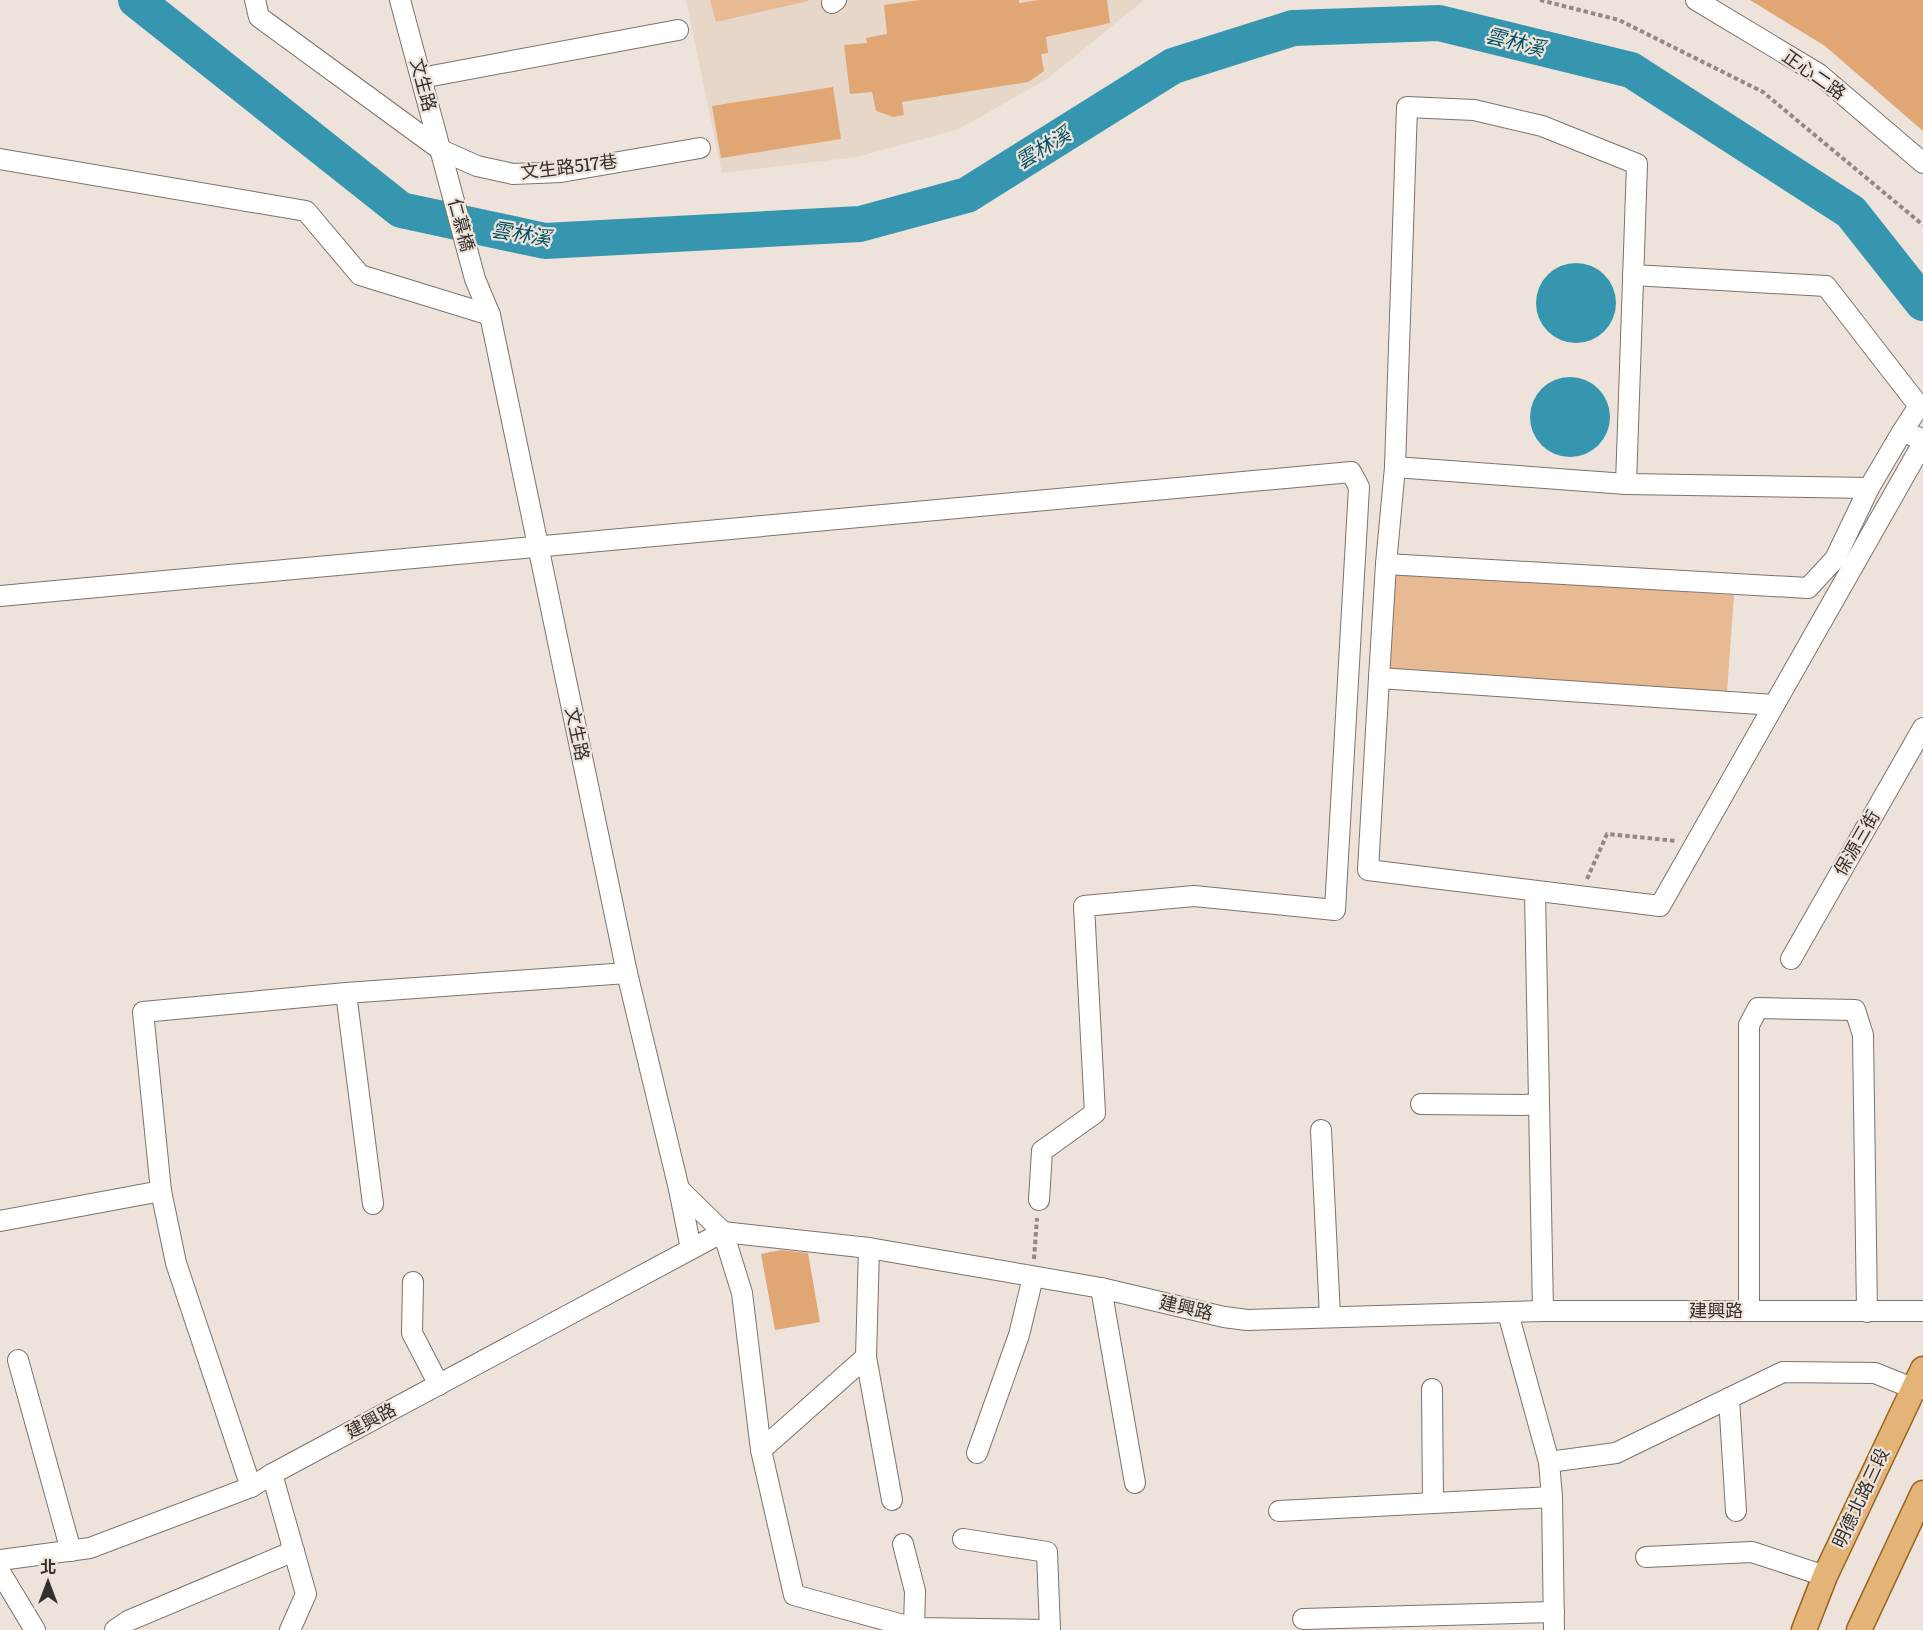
<svg xmlns="http://www.w3.org/2000/svg" width="1923" height="1630" viewBox="0 0 1923 1630" font-family="Literata,'Noto Sans TC',serif">
  <style>
    .built { fill: #e6d7c9 }
    .green { fill: #e8ba93 }
    .water { fill: #3796af }
    .lines { fill: none; stroke-linecap: round; stroke-linejoin: round }
    .river { stroke: #3796af; stroke-width: 36 }
    .building { fill: #e0a674 }
    .minor-casing { stroke: #7c736b; stroke-width: 22 }
    .major-casing { stroke: #996423; stroke-width: 27 }
    .path { stroke: #918a84; stroke-width: 4; stroke-dasharray: 4.5 3; stroke-linecap: butt }
    .minor { stroke: #fff; stroke-width: 20 }
    .major { stroke: #e3b378; stroke-width: 24 }
    .labels { text-anchor: middle; stroke-width: 4.5; stroke-linejoin: round; paint-order: stroke }
    .street-label { font-size: 18px; fill: #332f2c; stroke: #ede3da }
    .water-label { font-size: 20px; font-style: italic; fill: #005365; stroke: #ede3da }
  </style>
  <rect width="100%" height="100%" fill="#ede3da"/>
  <polygon class="built" points="686,0 1144,0 1047,79 959,129 857,157 722,173"/>
  <g class="green">
    <polygon points="710,0 808,0 808,1 716,22"/>
    <polygon points="1394,572 1734,595 1727,691 1385,673"/>
  </g>
  <g class="water">
    <circle cx="1576" cy="303" r="40"/>
    <circle cx="1570" cy="417" r="40"/>
  </g>
  <g class="lines">
    <polyline class="river" points="136,0 401,210 545,241 860,224 967,195 1173,66 1293,28 1439,23 1631,70 1851,212 1923,303"/>
  </g>
  <g class="building">
    <polygon points="920,0 1019,0 1019,3 1039,0 1107,0 1110,23 1046,37 1048,53 1041,54 1044,71 1028,82 902,102 904,115 894,117 876,111 872,92 850,94 844,45 867,43 866,38 887,34 884,5"/>
    <polygon points="1750,0 1923,0 1923,131 1825,46"/>
    <polygon points="833,87 841,139 721,158 712,106"/>
    <polygon points="781,1250 808,1253 820,1322 775,1330 761,1254"/>
  </g>
  <g class="lines">
    <defs>
      <g id="minor">
        <polyline points="255,0 259,17 441,150 477,166 513,174 561,172 700,148"/>
        <polyline points="400,0 475,279 490,315 627,973 679,1189 691,1249"/>
        <polyline points="1696,0 1819,74 1923,163"/>
        <polyline points="832,3 836,0"/>
        <polyline points="421,78 678,30"/>
        <polyline points="0,159 306,211 360,275 490,315"/>
        <polyline points="1633,275 1826,286 1919,406 1902,432"/>
        <polyline points="1395,467 1626,484"/>
        <polyline points="1386,564 1808,588 1835,559 1869,488 1902,432 1923,439"/>
        <polyline points="0,596 1351,472 1359,487 1335,910 1194,896 1084,906 1095,1113 1042,1151 1039,1200"/>
        <polyline points="1379,678 1386,564 1395,467 1407,107 1474,110 1542,126 1637,164 1626,484 1869,488"/>
        <polyline points="1774,705 1379,678 1368,870 1660,906 1923,443"/>
        <polyline points="1535,892 1543,1311"/>
        <polyline points="1791,959 1923,728"/>
        <polyline points="346,993 373,1204"/>
        <polyline points="1421,1104 1539,1105"/>
        <polyline points="1321,1130 1330,1317"/>
        <polyline points="679,1189 723,1232 742,1293 761,1450 794,1595 914,1628 1050,1630"/>
        <polyline points="161,1191 176,1263 251,1487"/>
        <polyline points="0,1221 161,1191 143,1012 346,993 627,973"/>
        <polyline points="723,1232 869,1248 1101,1288 1224,1317 1247,1320 1543,1311 1923,1311"/>
        <polyline points="413,1282 412,1333 439,1385"/>
        <polyline points="1101,1288 1135,1483"/>
        <polyline points="1749,1311 1749,1025 1758,1008 1855,1010 1863,1035 1867,1312"/>
        <polyline points="1508,1313 1549,1462 1552,1497 1554,1630"/>
        <polyline points="866,1357 892,1500"/>
        <polyline points="18,1360 71,1551"/>
        <polyline points="1432,1389 1433,1503"/>
        <polyline points="1729,1398 1736,1511"/>
        <polyline points="761,1450 866,1357 869,1248"/>
        <polyline points="977,1453 1019,1335 1033,1277"/>
        <polyline points="1549,1462 1616,1453 1783,1372 1875,1373 1912,1388 1923,1389"/>
        <polyline points="272,1474 306,1594 290,1630"/>
        <polyline points="1279,1511 1552,1497"/>
        <polyline points="963,1539 1047,1552 1050,1630"/>
        <polyline points="903,1544 915,1591 914,1628"/>
        <polyline points="1646,1557 1752,1552 1825,1576"/>
        <polyline points="0,1560 90,1548 251,1487 272,1474 723,1232"/>
        <polyline points="0,1572 35,1630"/>
        <polyline points="1303,1619 1554,1612"/>
        <polyline points="115,1630 128,1621 294,1551"/>
      </g>
      <g id="major">
        <polyline points="1804,1630 1825,1576 1923,1369"/>
        <polyline points="1859,1630 1923,1493"/>
      </g>
    </defs>
    <use href="#minor" class="minor-casing"/>
    <use href="#major" class="major-casing"/>
    <g class="path">
      <polyline points="1540,0 1619,20 1763,92 1923,225"/>
      <polyline points="1587,879 1607,834 1676,841"/>
      <polyline points="1034,1259 1037,1218"/>
    </g>
    <use href="#minor" class="minor"/>
    <use href="#major" class="major"/>
  </g>
  <g class="labels">
    <g class="street-label">
      <text transform="translate(1814 75) rotate(35)" y="6">正心二路</text>
      <text transform="translate(423 85) rotate(75)" y="6">文生路</text>
      <text transform="translate(569 167) rotate(-7)" y="6">文生路517巷</text>
      <text transform="translate(461 225) rotate(75)" y="6">仁慕橋</text>
      <text transform="translate(577 734) rotate(78)" y="6">文生路</text>
      <text transform="translate(1857 843) rotate(-60)" y="6">保源三街</text>
      <text transform="translate(1186 1308) rotate(13)" y="6">建興路</text>
      <text x="1716" y="1317">建興路</text>
      <text transform="translate(371 1421) rotate(-28)" y="6">建興路</text>
      <text transform="translate(1861 1498) rotate(-65)" y="6">明德北路三段</text>
    </g>
    <g class="water-label">
      <text transform="translate(1515 42) rotate(14)" y="7">雲林溪</text>
      <text transform="translate(1043 148) rotate(-32)" y="7">雲林溪</text>
      <text transform="translate(521 234) rotate(9)" y="7">雲林溪</text>
    </g>
  </g>
  <g transform="translate(48 1582)" stroke="#ede3da" stroke-width="4.5" paint-order="stroke">
  <path d="M0-4.5L10 22L0 15L-10 22Z" fill="#332f2c"/>
  <text y="-9" font-size="16" font-weight="bold" text-anchor="middle" fill="#332f2c">北</text>
  </g>
</svg>
